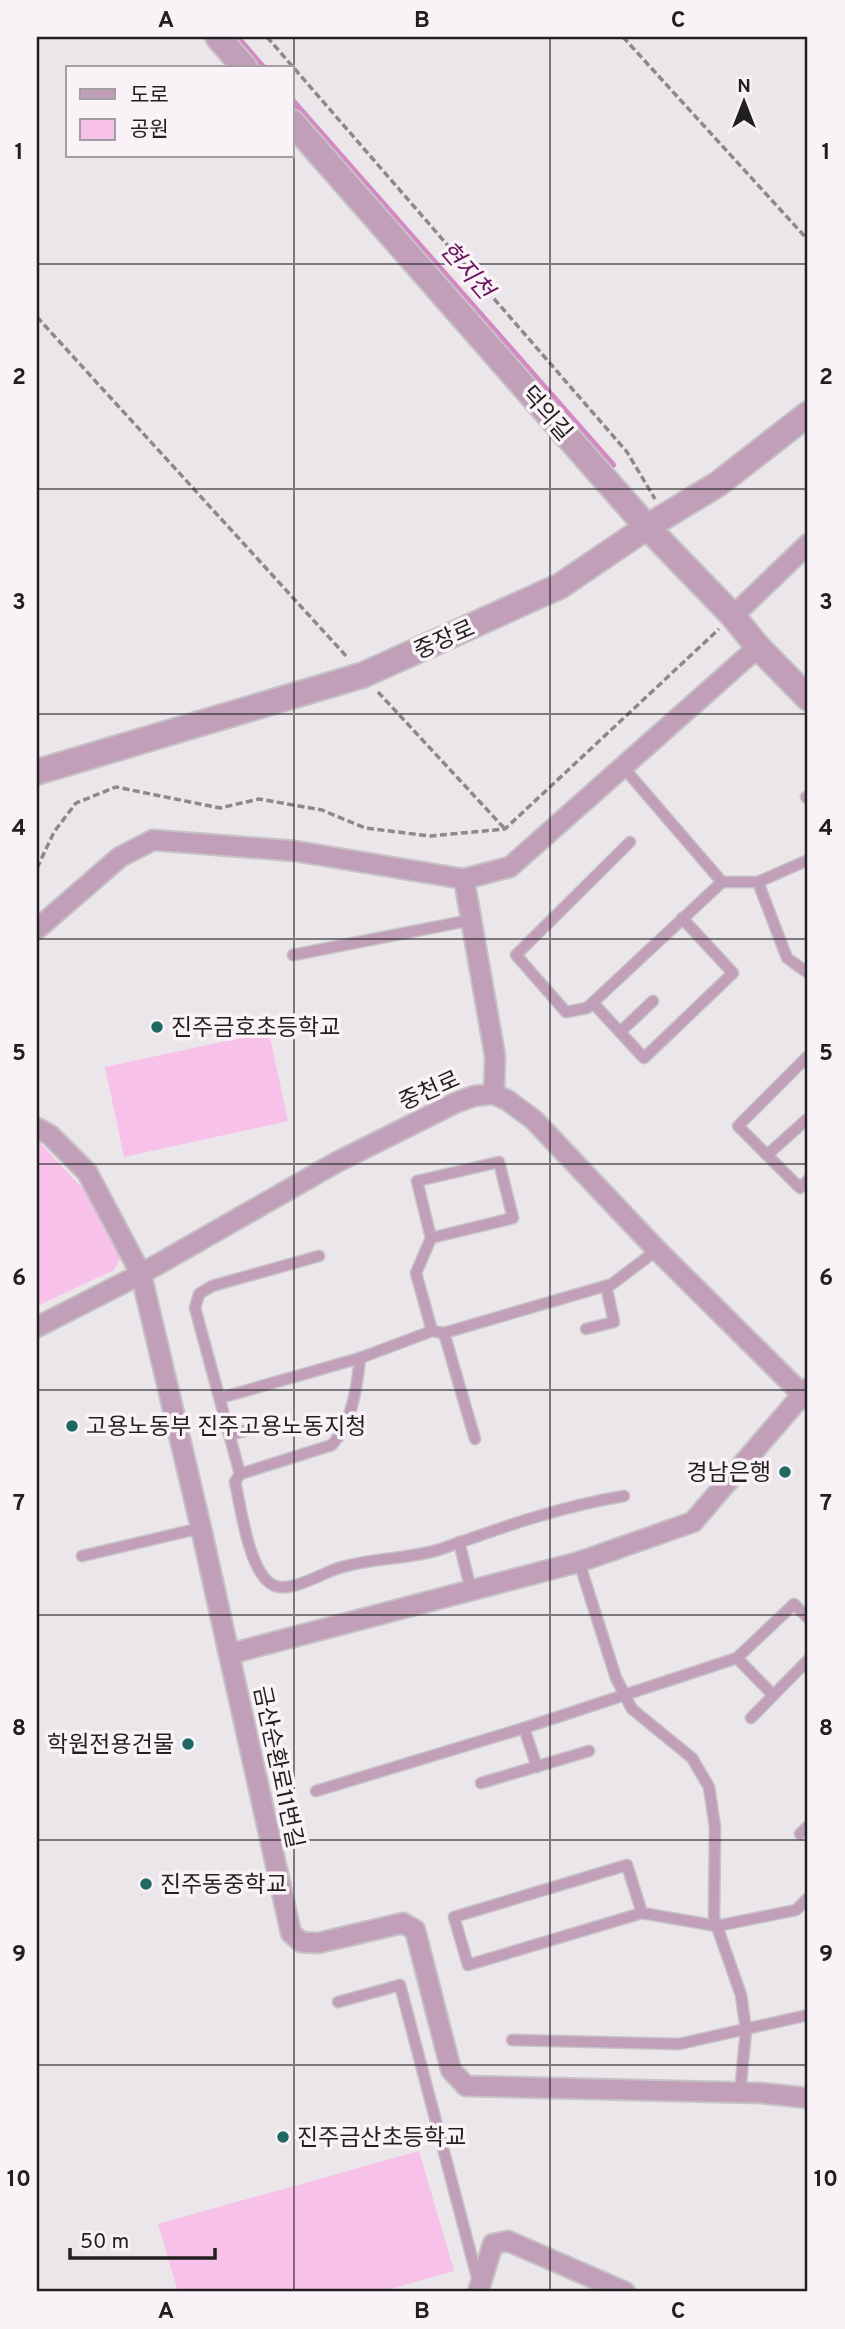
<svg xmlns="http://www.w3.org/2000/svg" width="845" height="2329" viewBox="0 0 845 2329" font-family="Overpass,'Noto Sans KR',sans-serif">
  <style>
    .green { fill: #f8c1ea }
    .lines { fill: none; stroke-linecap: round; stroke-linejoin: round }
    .stream { stroke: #d489c3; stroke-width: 6 }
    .service-casing { stroke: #c7c2c6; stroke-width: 13 }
    .minor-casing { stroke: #c7c2c6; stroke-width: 23 }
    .tertiary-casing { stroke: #c7c2c6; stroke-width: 28 }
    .path { stroke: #8c888b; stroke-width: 3.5; stroke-dasharray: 7 3.5; stroke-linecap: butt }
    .service { stroke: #c19fb8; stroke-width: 10 }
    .minor { stroke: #c19fb8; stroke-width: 19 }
    .tertiary { stroke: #c19fb8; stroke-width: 24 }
    .grid { fill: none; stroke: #211f20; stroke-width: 2; stroke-opacity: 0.55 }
    .poi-dot { fill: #206962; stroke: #f9f3f7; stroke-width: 2.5 }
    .labels { text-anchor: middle; stroke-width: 7; stroke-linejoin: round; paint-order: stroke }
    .street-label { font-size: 23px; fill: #211f20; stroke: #f9f3f7 }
    .poi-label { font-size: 23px; fill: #211f20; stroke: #f9f3f7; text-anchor: start }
    .water-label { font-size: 24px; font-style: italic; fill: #6c135e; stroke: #f9f3f7 }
    .neatline { fill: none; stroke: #211f20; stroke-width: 2.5 }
    .grid-label { font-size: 23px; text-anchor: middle; font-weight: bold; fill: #211f20 }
  </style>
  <rect width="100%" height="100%" fill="#ebe6ea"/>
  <g class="green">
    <polygon points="269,1032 288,1121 124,1157 105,1067"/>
    <polygon points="37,1140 86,1192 122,1254 114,1270 37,1306"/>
    <polygon points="419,2151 454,2271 380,2292 178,2292 158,2224"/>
  </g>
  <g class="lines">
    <g class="stream">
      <polyline points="237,37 264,68"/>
      <polyline points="292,100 613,465"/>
    </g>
    <defs>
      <g id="service">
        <polyline points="623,767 722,882 758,882 787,958 808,973"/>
        <polyline points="806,797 808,799"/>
        <polyline points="630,842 516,955 566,1012 587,1008 722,882"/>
        <polyline points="758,882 808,860"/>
        <polyline points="293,955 471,920"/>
        <polyline points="593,1003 644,1058 733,973 682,918"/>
        <polyline points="620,1032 653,1001"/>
        <polyline points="808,1056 738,1126 800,1188 808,1180"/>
        <polyline points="767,1155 806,1120"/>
        <polyline points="431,1238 513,1218 499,1162 417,1181 431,1238 416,1273 432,1331"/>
        <path d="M 319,1256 L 212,1286 L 199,1294 L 195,1308 L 240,1474 L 235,1482 C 241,1508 249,1573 273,1585 C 289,1594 322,1573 339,1568 C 373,1557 410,1560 444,1548 C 503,1527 562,1506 624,1496"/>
        <polyline points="586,1329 614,1322 606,1286"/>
        <polyline points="444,1333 475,1439"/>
        <polyline points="220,1398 360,1358 432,1331 444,1333 612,1284 657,1250"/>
        <polyline points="230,1435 273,1423"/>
        <path d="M 240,1474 L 332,1445 C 352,1423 357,1387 360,1358"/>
        <polyline points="459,1542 471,1590"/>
        <polyline points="82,1556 201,1528"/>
        <polyline points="579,1562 616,1678 632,1709 692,1758 709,1787 715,1827 714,1918 741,1995 746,2030 740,2093"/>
        <polyline points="737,1658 773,1695"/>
        <polyline points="751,1718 808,1660"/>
        <polyline points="524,1728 537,1767"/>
        <polyline points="481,1783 589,1751"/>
        <polyline points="316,1791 524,1728 737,1658 794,1604 808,1618"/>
        <polyline points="800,1834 808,1826"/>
        <polyline points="642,1913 627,1865 454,1917 468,1965 642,1913 717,1926 796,1910 808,1898"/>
        <polyline points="338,2002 400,1985 478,2281"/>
        <polyline points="512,2040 679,2044 808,2015"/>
      </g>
      <g id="minor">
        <polyline points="733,616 808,544"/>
        <polyline points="37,929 120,857 153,840 295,851 464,879"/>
        <polyline points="494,1094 495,1056 464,879 510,867 758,647"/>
        <polyline points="37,1128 50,1135 87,1172 141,1274 201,1528 291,1933 301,1942 318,1943 403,1923 415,1930 451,2070 466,2086 761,2093 808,2098"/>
        <polyline points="37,1327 141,1274 337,1162 455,1103 474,1096 494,1094 507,1100 534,1120 657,1250 808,1400"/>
        <polyline points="229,1654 579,1562 693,1522 808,1388"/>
        <polyline points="478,2292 493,2244 508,2241 625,2292"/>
      </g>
      <g id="tertiary">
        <polyline points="218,37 245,68"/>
        <polyline points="292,122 647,527 733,616 758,647 808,698"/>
        <polyline points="37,772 363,675 560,586 647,527 718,484 808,414"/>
      </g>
    </defs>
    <use href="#service" class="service-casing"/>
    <use href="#minor" class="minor-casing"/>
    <use href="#tertiary" class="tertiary-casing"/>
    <g class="path">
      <polyline points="267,37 627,452 655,499"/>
      <polyline points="623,37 808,240"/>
      <polyline points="37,317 347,657"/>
      <polyline points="378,692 505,829"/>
      <polyline points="37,868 54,832 76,803 116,787 220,808 259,799 322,810 365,828 430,836 505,829 719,629"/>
    </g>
    <use href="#service" class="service"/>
    <use href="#minor" class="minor"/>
    <use href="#tertiary" class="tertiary"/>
  </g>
  <path class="grid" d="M 294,37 L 294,2292M 550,37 L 550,2292M 37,264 L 808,264M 37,489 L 808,489M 37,714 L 808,714M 37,939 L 808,939M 37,1164 L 808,1164M 37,1390 L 808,1390M 37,1615 L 808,1615M 37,1840 L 808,1840M 37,2065 L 808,2065"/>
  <g class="poi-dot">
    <circle cx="157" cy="1027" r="7"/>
    <circle cx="72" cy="1426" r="7"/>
    <circle cx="785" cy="1472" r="7"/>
    <circle cx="188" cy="1744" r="7"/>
    <circle cx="146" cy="1884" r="7"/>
    <circle cx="283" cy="2137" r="7"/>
  </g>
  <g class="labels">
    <g class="street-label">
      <text transform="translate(547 413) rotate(49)" y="8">덕의길</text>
      <text transform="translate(444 639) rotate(-24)" y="8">중장로</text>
      <text transform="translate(429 1090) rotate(-24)" y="8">중천로</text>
      <text transform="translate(279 1767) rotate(78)" y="8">금산순환로11번길</text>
    </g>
    <g class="poi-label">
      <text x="171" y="1035">진주금호초등학교</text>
      <text x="86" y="1434">고용노동부 진주고용노동지청</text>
      <text x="771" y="1480" text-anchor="end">경남은행</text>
      <text x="174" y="1752" text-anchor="end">학원전용건물</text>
      <text x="160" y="1892">진주동중학교</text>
      <text x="297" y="2145">진주금산초등학교</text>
    </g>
    <g class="water-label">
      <text transform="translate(467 270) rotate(49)" y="8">현지천</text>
    </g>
  </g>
  <rect width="845" height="2329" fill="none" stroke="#f9f3f7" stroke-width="77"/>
  <rect x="66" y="66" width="228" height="91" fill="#f9f3f7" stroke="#a39ea1" stroke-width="2"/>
  <rect x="80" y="89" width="35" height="10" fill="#c19fb8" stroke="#a39ea1" stroke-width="2"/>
  <text x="130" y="102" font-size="21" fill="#211f20">도로</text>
  <rect x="80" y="119" width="35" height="21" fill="#f8c1ea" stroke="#a39ea1" stroke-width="2"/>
  <text x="130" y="136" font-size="21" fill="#211f20">공원</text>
  <g transform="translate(744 102)" stroke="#f9f3f7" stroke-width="5" paint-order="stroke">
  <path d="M0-5L12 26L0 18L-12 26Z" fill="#211f20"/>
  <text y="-10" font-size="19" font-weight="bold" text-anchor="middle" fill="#211f20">N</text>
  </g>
  <path d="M70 2248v10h145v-10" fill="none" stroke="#211f20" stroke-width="3.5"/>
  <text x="80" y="2248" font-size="21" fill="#211f20" stroke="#f9f3f7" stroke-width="5" paint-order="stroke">50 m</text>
  <rect x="38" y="38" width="768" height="2252" class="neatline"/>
  <g class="grid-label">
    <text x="166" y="27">A</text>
    <text x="422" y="27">B</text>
    <text x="678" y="27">C</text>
    <text x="19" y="159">1</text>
    <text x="826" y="159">1</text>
    <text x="19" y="384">2</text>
    <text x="826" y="384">2</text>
    <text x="19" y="609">3</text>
    <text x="826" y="609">3</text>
    <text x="19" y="835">4</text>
    <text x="826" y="835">4</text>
    <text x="19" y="1060">5</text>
    <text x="826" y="1060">5</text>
    <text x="19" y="1285">6</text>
    <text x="826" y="1285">6</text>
    <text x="19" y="1510">7</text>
    <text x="826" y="1510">7</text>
    <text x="19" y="1735">8</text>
    <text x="826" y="1735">8</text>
    <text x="19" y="1961">9</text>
    <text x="826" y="1961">9</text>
    <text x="19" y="2186">10</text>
    <text x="826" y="2186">10</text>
    <text x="166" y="2318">A</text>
    <text x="422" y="2318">B</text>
    <text x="678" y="2318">C</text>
  </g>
</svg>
